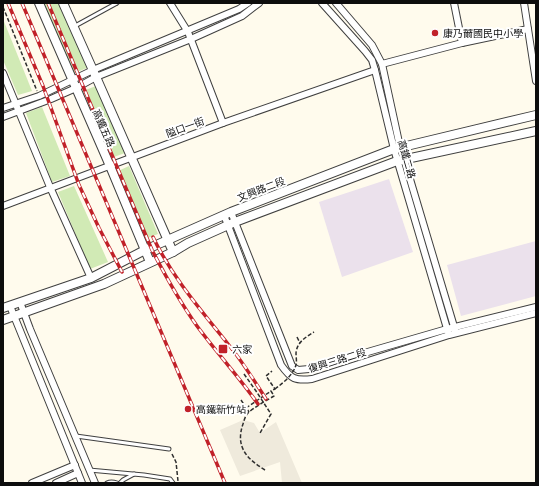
<svg xmlns="http://www.w3.org/2000/svg" width="539" height="486" viewBox="0 0 539 486" font-family="'Playfair Display','Noto Sans TC',serif">
  <style>
    .industrial { fill: #ebe1ec }
    .green { fill: #d1eab5 }
    .plaza { fill: #efeadc }
    .lines { fill: none; stroke-linecap: round; stroke-linejoin: round }
    .service-casing { stroke: #404040; stroke-width: 5 }
    .minor-casing { stroke: #404040; stroke-width: 8 }
    .tertiary-casing { stroke: #404040; stroke-width: 10 }
    .path { stroke: #2f2f2f; stroke-width: 1.5; stroke-dasharray: 4 2; stroke-linecap: butt }
    .service { stroke: #fff; stroke-width: 3 }
    .minor { stroke: #fff; stroke-width: 6 }
    .tertiary { stroke: #fff; stroke-width: 8 }
    .rail-casing { stroke: #c12129; stroke-width: 3.5 }
    .rail { stroke: #fff; stroke-width: 2; stroke-dasharray: 6; stroke-linecap: butt }
    .path-bridge { stroke: #2f2f2f; stroke-width: 1.5; stroke-dasharray: 4 2; stroke-linecap: butt }
    .poi-dot { fill: #c12129; stroke: #fff; stroke-width: 1.5 }
    .labels { text-anchor: middle; stroke-width: 4; stroke-linejoin: round; paint-order: stroke }
    .poi-label { font-size: 10px; fill: #0d0d0d; stroke: #fff; text-anchor: start }
    .street-label { font-size: 10px; fill: #0d0d0d; stroke: #fff }
  </style>
  <rect width="100%" height="100%" fill="#fffbed"/>
  <g class="industrial">
    <polygon points="389,179 413,252 342,277 319,202"/>
    <polygon points="536,241 536,296 461,316 447,265"/>
  </g>
  <g class="green">
    <polygon points="43,3 59,3 87,68 72,74"/>
    <polygon points="3,19 32,91 18,95 3,60"/>
    <polygon points="96,86 125,153 111,158 83,91"/>
    <polygon points="42,107 70,176 52,182 26,113"/>
    <polygon points="129,166 158,234 145,239 116,172"/>
    <polygon points="74,186 108,262 90,269 58,192"/>
  </g>
  <polygon class="plaza" points="243,420 254,423 260,433 276,422 302,483 282,483 280,462 240,476 220,430"/>
  <g class="lines">
    <defs>
      <g id="service">
        <polyline points="75,26 117,3"/>
        <polyline points="76,436 169,449"/>
        <polyline points="89,470 144,475 170,479 173,483"/>
        <path d="M 107,483 C 111,481 114,482 117,483"/>
        <polyline points="120,483 123,480 134,474"/>
      </g>
      <g id="minor">
        <polyline points="170,3 188,32 223,123"/>
        <polyline points="322,3 365,51 372,60 375,70 394,149 448,332"/>
        <polyline points="336,3 372,45 382,64 400,147 404,159 455,330"/>
        <polyline points="454,3 462,43"/>
        <polyline points="524,3 536,81"/>
        <polyline points="382,64 462,43 528,29"/>
        <polyline points="3,73 50,187 91,278"/>
        <polyline points="3,108 39,96 93,70 239,9 248,3"/>
        <polyline points="3,117 51,99 76,88 96,77 191,39 242,16 259,3"/>
        <polyline points="3,206 223,123 375,70"/>
        <polyline points="231,212 292,366 298,370 309,369 447,329 536,307"/>
        <path d="M 224,215 L 281,365 C 291,379 295,381 312,379 L 449,335 L 536,313"/>
        <polyline points="20,302 30,329 95,483"/>
        <polyline points="10,306 82,483"/>
        <polyline points="32,483 75,465"/>
        <polyline points="56,483 78,473"/>
      </g>
      <g id="tertiary">
        <polyline points="39,3 110,166 150,262"/>
        <polyline points="63,3 96,77 173,252"/>
        <polyline points="3,308 91,278 145,250 231,212 394,149 536,115"/>
        <polyline points="3,320 104,284 173,252 188,243 235,222 397,161 536,131"/>
      </g>
    </defs>
    <use href="#service" class="service-casing"/>
    <use href="#minor" class="minor-casing"/>
    <use href="#tertiary" class="tertiary-casing"/>
    <g class="path">
      <polyline points="3,7 37,91"/>
      <polyline points="297,337 300,343"/>
      <polyline points="244,374 256,391 271,414 260,433"/>
      <polyline points="241,400 249,412"/>
      <polyline points="246,408 271,391"/>
      <polyline points="172,454 176,462 178,481"/>
      <path d="M 265,470 C 247,459 235,447 243,424 C 244,421 245,416 248,413 C 253,408 267,400 274,396 L 271,391 L 275,389 L 266,376 L 272,371"/>
    </g>
    <use href="#service" class="service"/>
    <use href="#minor" class="minor"/>
    <use href="#tertiary" class="tertiary"/>
    <defs>
      <g id="rail">
        <polyline points="8,3 43,86 79,185 99,228 122,272"/>
        <polyline points="22,3 225,483"/>
        <path d="M 48,3 L 152,250 C 166,277 180,302 197,326 C 217,353 239,377 258,404"/>
        <path d="M 153,237 C 172,277 200,309 228,344 C 242,361 254,380 266,399"/>
      </g>
    </defs>
    <use href="#rail" class="rail-casing"/>
    <use href="#rail" class="rail"/>
    <path class="path-bridge" d="M 275,389 C 283,383 293,375 296,365 C 297,362 296,357 296,353 C 297,342 306,337 314,332"/>
  </g>
  <g class="poi-dot">
    <circle cx="435" cy="33" r="4"/>
    <rect x="218" y="344" width="10" height="10" rx="2"/>
    <circle cx="188" cy="409" r="4"/>
  </g>
  <g class="labels">
    <g class="poi-label">
      <text x="443" y="37">康乃薾國民中小學</text>
      <text x="232" y="353">六家</text>
      <text x="196" y="413">高鐵新竹站</text>
    </g>
    <g class="street-label">
      <text transform="translate(185 127) rotate(-20)" y="4">隘口一街</text>
      <text transform="translate(104 128) rotate(66)" y="4">高鐵五路</text>
      <text transform="translate(407 159) rotate(74)" y="4">高鐵二路</text>
      <text transform="translate(261 189) rotate(-21)" y="4">文興路二段</text>
      <text transform="translate(337 360) rotate(-17)" y="4">復興三路二段</text>
    </g>
  </g>
  <rect width="539" height="486" fill="none" stroke="#0d0d0d" stroke-width="8"/>
</svg>
